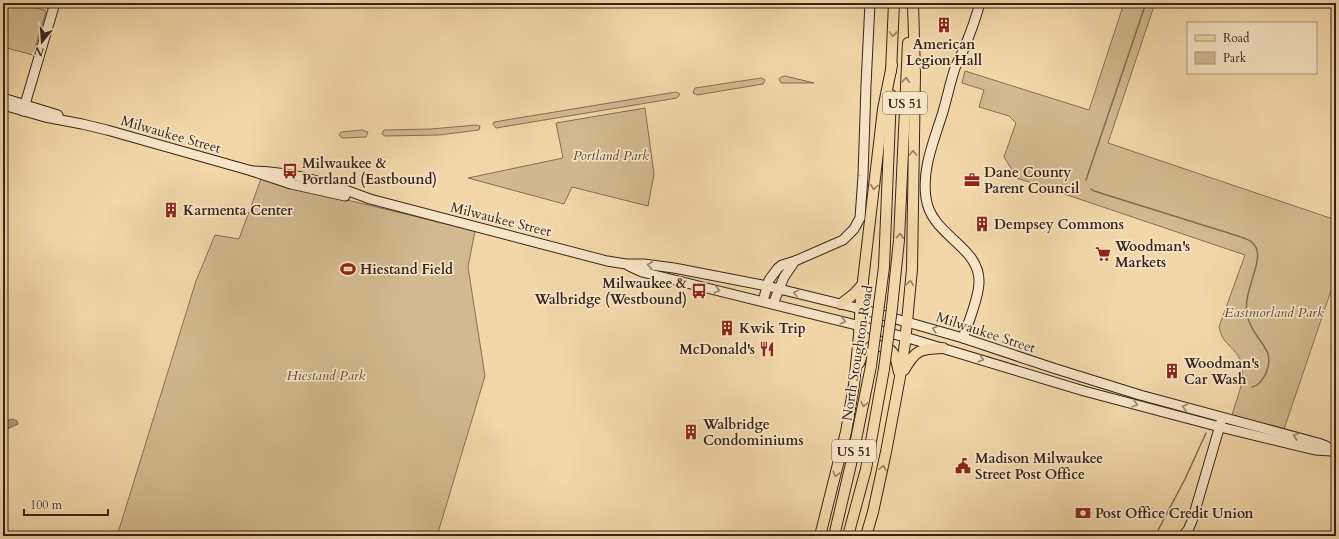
<svg xmlns="http://www.w3.org/2000/svg" width="1339" height="539" viewBox="0 0 1339 539" font-family="Cardo,serif">
  <style>
    .green { fill: #d3b991; stroke: #866e56 }
    .water { fill: #b39a78; stroke: #826b52 }
    .lines { fill: none; stroke-linecap: round; stroke-linejoin: round }
    .stream { stroke: #826b52; stroke-width: 1.5 }
    .secondary-casing { stroke: #38241a; stroke-width: 11 }
    .primary-casing { stroke: #38241a; stroke-width: 12 }
    .secondary { stroke: #f7e5c7; stroke-width: 9 }
    .primary { stroke: #f3d7a9; stroke-width: 10 }
    .primary-bridge-casing { stroke: #38241a; stroke-width: 12; stroke-linecap: butt }
    .primary-bridge { stroke: #f3d7a9; stroke-width: 10 }
    .oneway { stroke: #967e62 }
    .oneway2 { stroke: #988470 }
    .labels { text-anchor: middle; stroke-width: 3.5; stroke-linejoin: round; paint-order: stroke }
    .shield { fill: #f7e5c7; stroke: #715e4e; stroke-width: 1 }
    .shield-label { font-size: 13px; font-weight: bold; fill: #38241a }
    .poi-label { font-size: 14px; font-weight: bold; fill: #38241a; stroke: #f7e5c7; text-anchor: start }
    .street-label { font-size: 14px; fill: #38241a; stroke: #f7e5c7 }
    .park-label { font-size: 14px; font-style: italic; fill: #5f4938; stroke: #f7e5c7 }
  </style>
  <rect width="100%" height="100%" fill="#f3d7a9"/>
  <filter id="stains"><feTurbulence type="fractalNoise" baseFrequency=".005" numOctaves="4"/><feColorMatrix values="0 0 0 0 .2 0 0 0 0 .09 0 0 0 0 .02 0 0 0 .5 -.17"/></filter>
  <radialGradient id="worn" r=".72"><stop offset=".6" stop-color="#630" stop-opacity="0"/><stop offset="1" stop-color="#630" stop-opacity=".3"/></radialGradient>
  <g class="green">
    <polygon points="3,3 21,3 46,11 33,55 3,47"/>
    <path d="M 1124,3 L 1155,3 L 1108,143 L 1336,220 L 1336,276 L 1284,429 L 1232,415 C 1238,394 1250,371 1236,353 C 1227,342 1222,341 1219,327 L 1245,255 L 1017,178 L 1004,157 L 1016,123 L 1009,116 L 979,107 L 984,90 L 962,83 L 965,71 L 1089,110 Z"/>
    <polygon points="785,76 814,83 781,83 779,79 781,77"/>
    <polygon points="761,78 765,80 763,84 697,95 693,93 695,88"/>
    <polygon points="676,92 680,94 677,98 496,128 493,124 494,122"/>
    <polygon points="645,108 654,174 648,206 572,187 564,204 468,178 563,158 556,123"/>
    <polygon points="476,125 480,126 479,130 439,135 385,136 382,134 384,130 431,129"/>
    <polygon points="362,130 368,132 366,137 342,138 339,135 341,132"/>
    <polygon points="261,179 475,231 468,267 485,376 437,536 117,536 196,281 215,235 239,239"/>
  </g>
  <polygon class="water" points="13,419 17,421 18,424 3,431 3,421"/>
  <g class="lines">
    <g class="stream">
      <polyline points="1086,180 1146,3"/>
      <path d="M 1091,189 L 1094,191 L 1238,236 C 1247,239 1254,241 1257,250 C 1261,266 1243,293 1247,314 C 1249,326 1257,336 1264,346 C 1265,349 1268,352 1268,354 C 1270,361 1268,370 1265,375 C 1262,381 1258,386 1252,387"/>
      <polyline points="1155,536 1185,479 1206,433"/>
    </g>
    <defs>
      <g id="secondary">
        <polyline points="3,98 58,115"/>
        <polyline points="3,105 45,117 82,124 107,130 252,171 291,184 345,196"/>
        <polyline points="23,111 55,3"/>
        <path d="M 252,171 C 293,171 333,185 370,199 L 607,261 L 626,264 L 644,264 L 674,268 L 767,286 L 861,309 L 963,338 L 1053,368 L 1140,395 L 1318,443 L 1326,446 L 1332,451"/>
        <polyline points="629,266 642,272 905,337 1084,391 1220,427 1315,450 1331,451"/>
        <polyline points="763,301 769,280 778,268 782,265 795,261 843,240 854,229 860,218 863,176 866,85 870,3"/>
        <polyline points="773,304 784,277 795,261"/>
        <path d="M 963,338 C 968,323 979,298 979,282 C 980,246 931,236 926,198 C 922,171 932,146 940,121 C 946,104 949,86 955,68 C 958,61 962,54 965,46 C 971,32 976,17 980,3"/>
        <polyline points="1183,536 1188,530 1192,521 1221,422"/>
      </g>
      <g id="primary">
        <polyline points="891,71 894,3"/>
        <polyline points="841,304 854,294 863,284"/>
        <polyline points="879,305 884,267 891,95"/>
        <polyline points="892,308 899,240 908,43"/>
        <path d="M 859,363 C 861,359 862,354 865,351 C 872,343 887,345 893,353 C 897,358 897,366 899,372"/>
        <path d="M 904,370 C 916,349 920,349 943,348"/>
        <polyline points="820,536 846,432 854,385 859,335 861,298 883,109 892,65"/>
        <polyline points="834,536 851,464 871,366"/>
        <polyline points="848,536 866,469 884,369"/>
        <polyline points="866,536 873,512 886,452 900,377 905,343 912,269 915,74 913,3"/>
      </g>
    </defs>
    <use href="#secondary" class="secondary-casing"/>
    <use href="#primary" class="primary-casing"/>
    <use href="#secondary" class="secondary"/>
    <use href="#primary" class="primary"/>
    <defs>
      <g id="primary-bridge">
        <polyline points="871,366 879,305"/>
        <polyline points="884,369 892,308"/>
      </g>
    </defs>
    <use href="#primary-bridge" class="primary-bridge-casing"/>
    <use href="#primary-bridge" class="primary-bridge"/>
  </g>
  <defs><path id="oneway-chevron" d="M-2-3.5L2.5 0L-2 3.5" fill="none" stroke-width="1.6" stroke-linecap="round" stroke-linejoin="round"/></defs>
  <g class="oneway">
    <use href="#oneway-chevron" transform="translate(893 34) rotate(92)"/>
    <use href="#oneway-chevron" transform="translate(906 80) rotate(-87)"/>
    <use href="#oneway-chevron" transform="translate(913 153) rotate(-89)"/>
    <use href="#oneway-chevron" transform="translate(874 187) rotate(97)"/>
    <use href="#oneway-chevron" transform="translate(900 236) rotate(-86)"/>
    <use href="#oneway-chevron" transform="translate(910 283) rotate(-85)"/>
    <use href="#oneway-chevron" transform="translate(864 404) rotate(102)"/>
    <use href="#oneway-chevron" transform="translate(883 468) rotate(-78)"/>
    <use href="#oneway-chevron" transform="translate(836 474) rotate(104)"/>
  </g>
  <g class="oneway2">
    <use href="#oneway-chevron" transform="translate(650 265) rotate(-174)"/>
    <use href="#oneway-chevron" transform="translate(717 290) rotate(14)"/>
    <use href="#oneway-chevron" transform="translate(796 293) rotate(-166)"/>
    <use href="#oneway-chevron" transform="translate(843 321) rotate(14)"/>
    <use href="#oneway-chevron" transform="translate(935 329) rotate(-163)"/>
    <use href="#oneway-chevron" transform="translate(981 359) rotate(16)"/>
    <use href="#oneway-chevron" transform="translate(1135 404) rotate(15)"/>
    <use href="#oneway-chevron" transform="translate(1185 407) rotate(-165)"/>
    <use href="#oneway-chevron" transform="translate(1296 436) rotate(-163)"/>
  </g>
  <defs>
    <symbol id="building-bare" viewBox="-9 -9 18 18"><path d="M-4-6H4V6H1V3H-1V6H-4ZM-2.5-4.3h1.7v1.8h-1.7ZM.8-4.3h1.7v1.8H.8ZM-2.5-1h1.7V.8h-1.7ZM.8-1h1.7V.8H.8Z" fill="#8f2418" stroke="#f7e5c7" stroke-width="2.5" paint-order="stroke"/></symbol>
    <symbol id="bus-bare" viewBox="-9 -9 18 18"><path d="M-5-6H5V4H4V6H2V4H-2V6H-4V4H-5ZM-3.5-4V0h7V-4ZM-3.5 1.2v1.5H-2V1.2ZM2 1.2v1.5H3.5V1.2Z" fill="#8f2418" stroke="#f7e5c7" stroke-width="2.5" paint-order="stroke"/></symbol>
    <symbol id="office-bare" viewBox="-9 -9 18 18"><path d="M-6-3h4V-5.5h4V-3h4V5H-6ZM-1-4.5V-3h2v-1.5ZM-6 0V1H6V0Z" fill="#8f2418" stroke="#f7e5c7" stroke-width="2.5" paint-order="stroke"/></symbol>
    <symbol id="supermarket-bare" viewBox="-9 -9 18 18"><path d="M-6-5.5h2.5l.6 2H6L4.5 2H-2.5L-4.4-4H-6ZM-1.5 3.2a1.3 1.3 0 1 0 .1 0ZM3 3.2a1.3 1.3 0 1 0 .1 0Z" fill="#8f2418" stroke="#f7e5c7" stroke-width="2.5" paint-order="stroke"/></symbol>
    <symbol id="stadium-bare" viewBox="-9 -9 18 18"><path d="M0-5a6.5 5 0 1 0 0 10a6.5 5 0 1 0 0-10ZM-3.5-1.8h7v3.6h-7Z" fill="#8f2418" stroke="#f7e5c7" stroke-width="2.5" paint-order="stroke"/></symbol>
    <symbol id="restaurant-bare" viewBox="-9 -9 18 18"><path d="M-5-6h1v4h1v-4h1v4h1v-4h1v5L-1.5 .5V6h-2V.5L-5-1ZM5-6V6H3V1.5H1.5Q1.5-4 5-6Z" fill="#8f2418" stroke="#f7e5c7" stroke-width="2.5" paint-order="stroke"/></symbol>
    <symbol id="civic-bare" viewBox="-9 -9 18 18"><path d="M-.6-6.5H3V-4.5H.6V-3L4-1V1h2V6H-6V1h2V-1L-.6-3ZM-1.2 2.5V6h2.4V2.5Z" fill="#8f2418" stroke="#f7e5c7" stroke-width="2.5" paint-order="stroke"/></symbol>
    <symbol id="bank-bare" viewBox="-9 -9 18 18"><path d="M-6-4H6V4H-6ZM0-2.3a2.3 2.3 0 1 0 0 4.6a2.3 2.3 0 1 0 0-4.6Z" fill="#8f2418" stroke="#f7e5c7" stroke-width="2.5" paint-order="stroke"/></symbol>
  </defs>
  <g fill-rule="evenodd">
    <use href="#building-bare" x="933" y="14" width="22" height="22"/>
    <use href="#bus-bare" x="279" y="160" width="22" height="22"/>
    <use href="#office-bare" x="961" y="169" width="22" height="22"/>
    <use href="#building-bare" x="160" y="199" width="22" height="22"/>
    <use href="#building-bare" x="971" y="213" width="22" height="22"/>
    <use href="#supermarket-bare" x="1092" y="243" width="22" height="22"/>
    <use href="#stadium-bare" x="337" y="258" width="22" height="22"/>
    <use href="#bus-bare" x="688" y="280" width="22" height="22"/>
    <use href="#building-bare" x="716" y="317" width="22" height="22"/>
    <use href="#restaurant-bare" x="756" y="338" width="22" height="22"/>
    <use href="#building-bare" x="1161" y="360" width="22" height="22"/>
    <use href="#building-bare" x="680" y="421" width="22" height="22"/>
    <use href="#civic-bare" x="952" y="455" width="22" height="22"/>
    <use href="#bank-bare" x="1072" y="502" width="22" height="22"/>
  </g>
  <g class="labels">
    <g class="shield">
      <rect x="883" y="92" width="44" height="22" rx="3"/>
      <rect x="832" y="440" width="44" height="22" rx="3"/>
    </g>
    <g class="shield-label">
      <text x="905" y="108">US 51</text>
      <text x="854" y="456">US 51</text>
    </g>
    <g class="poi-label">
      <text x="944" y="49" text-anchor="middle">American<tspan x="944" dy="16">Legion Hall</tspan></text>
      <text x="302" y="168">Milwaukee &amp;<tspan x="302" dy="16">Portland (Eastbound)</tspan></text>
      <text x="984" y="177">Dane County<tspan x="984" dy="16">Parent Council</tspan></text>
      <text x="183" y="215">Karmenta Center</text>
      <text x="994" y="229">Dempsey Commons</text>
      <text x="1115" y="251">Woodman's<tspan x="1115" dy="16">Markets</tspan></text>
      <text x="360" y="274">Hiestand Field</text>
      <text x="687" y="288" text-anchor="end">Milwaukee &amp;<tspan x="687" dy="16">Walbridge (Westbound)</tspan></text>
      <text x="739" y="333">Kwik Trip</text>
      <text x="755" y="354" text-anchor="end">McDonald's</text>
      <text x="1184" y="368">Woodman's<tspan x="1184" dy="16">Car Wash</tspan></text>
      <text x="703" y="429">Walbridge<tspan x="703" dy="16">Condominiums</tspan></text>
      <text x="975" y="463">Madison Milwaukee<tspan x="975" dy="16">Street Post Office</tspan></text>
      <text x="1095" y="518">Post Office Credit Union</text>
    </g>
    <g class="street-label">
      <text transform="translate(171 134) rotate(16)" y="5">Milwaukee Street</text>
      <text transform="translate(501 219) rotate(14)" y="5">Milwaukee Street</text>
      <text transform="translate(986 332) rotate(18)" y="5">Milwaukee Street</text>
      <text transform="translate(857 353) rotate(-81)" y="5">North Stoughton Road</text>
    </g>
    <g class="park-label">
      <text x="611" y="160">Portland Park</text>
      <text x="1274" y="317">Eastmorland Park</text>
      <text x="326" y="380">Hiestand Park</text>
    </g>
  </g>
  <rect width="1339" height="539" fill="none" stroke="#f3d7a9" stroke-width="16"/>
  <rect x="4" y="4" width="1331" height="531" fill="none" stroke="#38241a" stroke-width="2"/>
  <rect x="8" y="8" width="1323" height="523" fill="none" stroke="#38241a"/>
  <rect x="1187" y="22" width="130" height="52" fill="#f7e5c7" stroke="#ab9882"/>
  <rect x="1195" y="35" width="20" height="6" fill="#f3d7a9" stroke="#ab9882"/>
  <text x="1223" y="42" font-size="12" fill="#38241a">Road</text>
  <rect x="1195" y="52" width="20" height="12" fill="#d3b991" stroke="#ab9882"/>
  <text x="1223" y="62" font-size="12" fill="#38241a">Park</text>
  <g transform="translate(42 42) rotate(197)" stroke="#f7e5c7" stroke-width="3" paint-order="stroke">
  <path d="M0-3L7 15L0 10L-7 15Z" fill="#38241a"/>
  <text y="-6" font-size="11" font-weight="bold" text-anchor="middle" fill="#38241a">N</text>
  </g>
  <path d="M24 509v6h84v-6" fill="none" stroke="#38241a" stroke-width="2"/>
  <text x="30" y="509" font-size="12" fill="#38241a" stroke="#f7e5c7" stroke-width="3" paint-order="stroke">100 m</text>
  <rect width="100%" height="100%" filter="url(#stains)"/>
  <rect width="100%" height="100%" fill="url(#worn)"/>
</svg>
